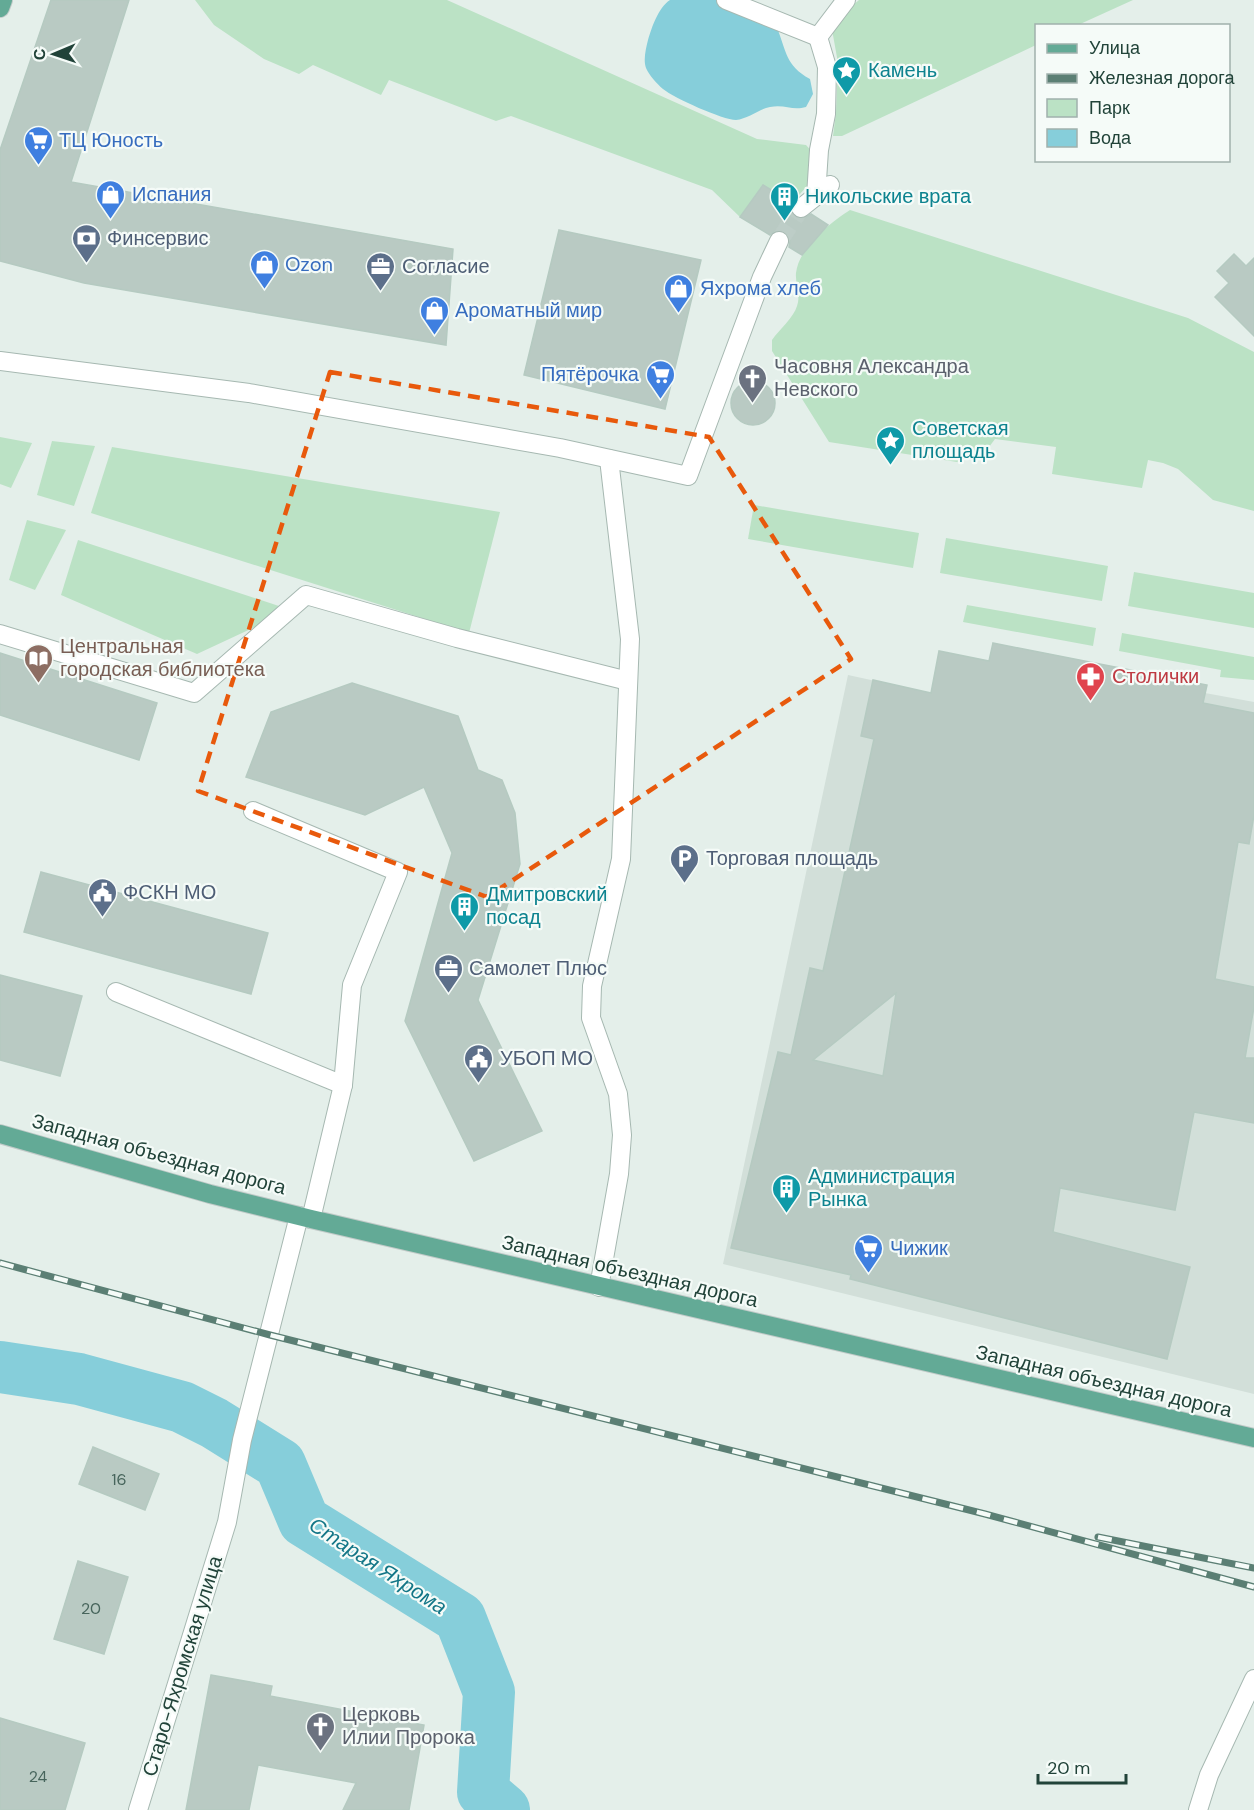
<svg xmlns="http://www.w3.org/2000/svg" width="1254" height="1810" viewBox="0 0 1254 1810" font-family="'DM Sans',sans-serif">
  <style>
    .built { fill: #d2dfd9 }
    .green { fill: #bbe2c5 }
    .water { fill: #86ceda }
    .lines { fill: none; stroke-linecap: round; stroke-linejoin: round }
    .river { stroke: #86ceda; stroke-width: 52 }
    .building { fill: #b9cac3; stroke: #b5cac1; stroke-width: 1.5; fill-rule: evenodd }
    .minor-tunnel { stroke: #bdcdc7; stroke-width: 18; stroke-dasharray: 18 9; stroke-linecap: butt }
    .minor-casing { stroke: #a6b8b1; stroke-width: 20 }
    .major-casing { stroke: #c1cac8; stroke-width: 20 }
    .minor { stroke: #fff; stroke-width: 18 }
    .major { stroke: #63aa96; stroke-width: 18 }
    .rail-casing { stroke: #5b7f74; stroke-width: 7 }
    .rail { stroke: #f5fbf8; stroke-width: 4.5; stroke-dasharray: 14; stroke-linecap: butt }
    .marked { fill: none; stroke: #e8590c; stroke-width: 4.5; stroke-dasharray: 12 8; stroke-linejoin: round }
    .labels { text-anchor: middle; stroke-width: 4.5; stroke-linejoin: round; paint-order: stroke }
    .number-label { font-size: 16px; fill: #47655c }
    .culture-label { font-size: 20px; fill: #0d838f; stroke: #f5fbf8; text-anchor: start }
    .shop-label { font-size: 20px; fill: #366cbe; stroke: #f5fbf8; text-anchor: start }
    .service-label { font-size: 20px; fill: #4e5e75; stroke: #f5fbf8; text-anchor: start }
    .worship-label { font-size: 20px; fill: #5b616d; stroke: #f5fbf8; text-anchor: start }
    .education-label { font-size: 20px; fill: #785e54; stroke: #f5fbf8; text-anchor: start }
    .health-label { font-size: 20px; fill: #be3a42; stroke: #f5fbf8; text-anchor: start }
    .street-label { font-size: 20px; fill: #214339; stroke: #f5fbf8 }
    .water-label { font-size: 21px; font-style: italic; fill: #137687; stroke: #f5fbf8 }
  </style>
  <rect width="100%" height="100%" fill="#e4efea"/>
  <polygon class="built" points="993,643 1207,685 1205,693 1254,702 1254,1394 723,1264 848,675 931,693 939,651 989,661"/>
  <g class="green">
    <polygon points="195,0 447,0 757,139 806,145 816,156 807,186 792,203 763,185 740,217 712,190 511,116 496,121 389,80 381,95 313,65 299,74 264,59 214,25"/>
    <polygon points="859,0 1133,0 1078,25 1036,26 1036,45 842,136 833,136 836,113 838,63 831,24"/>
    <path d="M 850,210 L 1188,318 L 1254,352 L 1254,511 L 1213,500 L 1178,469 L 1163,463 L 1148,460 L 1142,488 L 1052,474 L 1056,447 L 995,439 L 986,451 L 957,462 L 829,442 L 772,351 L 772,340 C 779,330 794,317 797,306 C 801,295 795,284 796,273 C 799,247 830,223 850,210 Z"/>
    <polygon points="0,437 32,443 11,488 0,484"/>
    <polygon points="52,441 95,446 74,506 37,495"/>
    <polygon points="112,447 500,512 469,633 91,513"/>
    <polygon points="754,505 919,533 913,568 748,539"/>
    <polygon points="27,520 66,530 35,590 9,580"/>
    <polygon points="946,538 1108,566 1102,601 940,573"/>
    <polygon points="78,540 291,610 197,654 61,595"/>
    <polygon points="1134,572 1254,593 1254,628 1128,606"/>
    <polygon points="967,605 1096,628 1093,646 963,622"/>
    <polygon points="1122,633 1254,657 1254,680 1220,677 1221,670 1119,651"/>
  </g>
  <path class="water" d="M 670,0 L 719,0 L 777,28 C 787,52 785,65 810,79 L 813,94 L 806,107 C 792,111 785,104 770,107 C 759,109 748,119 736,120 C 723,120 674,98 663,89 C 657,84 649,75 646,68 C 643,60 646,48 648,40 C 652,27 658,8 670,0 Z"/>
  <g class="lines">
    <polyline class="river" points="0,1367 79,1379 182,1407 214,1423 280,1464 304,1521 460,1618 489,1692 483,1792 504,1810"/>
  </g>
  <g class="building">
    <polygon points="51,0 129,0 71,182 453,249 446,345 84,283 0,261 0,150"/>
    <polygon points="763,185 791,202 790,210 796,218 803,219 811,214 828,225 802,255 789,247 790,240 784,231 777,230 770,235 740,217"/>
    <polygon points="559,230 701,260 665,409 524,375"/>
    <polygon points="1234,254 1246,266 1254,258 1254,336 1215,297 1229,283 1217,271"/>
    <circle cx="753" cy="403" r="22"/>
    <path d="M 993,643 L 1207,685 L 1203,703 L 1254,713 L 1254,815 L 1249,844 L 1238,842 L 1215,979 L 1254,987 L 1254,1007 L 1245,1058 L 1254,1058 L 1254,1123 L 1194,1112 L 1175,1210 L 1060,1188 L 1053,1232 L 1190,1267 L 1167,1359 L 850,1279 L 851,1275 L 731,1248 L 778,1052 L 791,1055 L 810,968 L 823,971 L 874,739 L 861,736 L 873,680 L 931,693 L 939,651 L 989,661 ZM 896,993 L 883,1076 L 813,1060 Z"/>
    <polygon points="0,653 157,703 139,760 0,715"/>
    <polygon points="352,683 458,716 478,770 502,780 515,813 520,864 478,1000 542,1131 474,1161 405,1021 452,853 424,787 365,815 246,777 271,712"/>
    <polygon points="41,872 268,933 251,994 24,932"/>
    <polygon points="0,975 82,996 60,1076 0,1060"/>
    <polygon points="93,1447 159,1474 145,1510 79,1484"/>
    <polygon points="78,1561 128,1577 104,1654 54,1639"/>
    <polygon points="211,1675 272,1686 270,1696 424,1725 409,1810 343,1810 356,1783 258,1765 249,1810 186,1810"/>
    <polygon points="0,1718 85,1743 65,1810 0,1810"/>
  </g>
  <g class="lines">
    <polyline class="minor-tunnel" points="779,241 801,208"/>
    <defs>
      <g id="minor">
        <polyline points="726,0 818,37"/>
        <polyline points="816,196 819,150 826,114 827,67 818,37 846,0"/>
        <polyline points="801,208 830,185"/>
        <polyline points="0,361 249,393 560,448 688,476 762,277 779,241"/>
        <polyline points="0,634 194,693 306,595 457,638 628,681"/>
        <polyline points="253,811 398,872 352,985 343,1085 311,1219"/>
        <polyline points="116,992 343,1085"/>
        <polyline points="599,1287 619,1174 622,1135 618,1094 591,1018 592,986 621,859 630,639 609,459"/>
        <polyline points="138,1810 227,1522 242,1440 299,1216"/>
        <polyline points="1198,1810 1209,1775 1254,1679"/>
      </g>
      <g id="major">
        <polyline points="0,8 3,0"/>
        <polyline points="0,1134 210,1194 311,1219 1254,1438"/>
      </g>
    </defs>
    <use href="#minor" class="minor-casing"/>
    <use href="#major" class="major-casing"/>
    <use href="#minor" class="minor"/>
    <use href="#major" class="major"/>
    <defs>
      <g id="rail">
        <polyline points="0,1263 270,1335 985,1514 1254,1587"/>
        <polyline points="1098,1537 1254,1568"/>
      </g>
    </defs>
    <use href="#rail" class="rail-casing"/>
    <use href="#rail" class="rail"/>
  </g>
  <path class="marked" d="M 330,372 L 709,437 L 851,659 L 487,897 L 198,791 Z"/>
  <defs>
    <symbol id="sight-pin" viewBox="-11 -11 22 30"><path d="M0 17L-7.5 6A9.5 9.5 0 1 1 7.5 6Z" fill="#0f9aa8" stroke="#f5fbf8"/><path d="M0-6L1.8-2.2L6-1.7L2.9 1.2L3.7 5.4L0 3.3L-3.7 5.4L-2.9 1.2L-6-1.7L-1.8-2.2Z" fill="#fff"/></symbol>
    <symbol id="supermarket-pin" viewBox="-11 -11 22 30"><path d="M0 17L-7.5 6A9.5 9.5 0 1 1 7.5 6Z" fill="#3f7fe0" stroke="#f5fbf8"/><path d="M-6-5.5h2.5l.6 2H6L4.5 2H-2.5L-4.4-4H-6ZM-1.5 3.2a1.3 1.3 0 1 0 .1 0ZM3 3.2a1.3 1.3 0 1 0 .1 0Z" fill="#fff"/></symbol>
    <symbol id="shop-pin" viewBox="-11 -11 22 30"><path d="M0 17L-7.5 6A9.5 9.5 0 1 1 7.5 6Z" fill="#3f7fe0" stroke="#f5fbf8"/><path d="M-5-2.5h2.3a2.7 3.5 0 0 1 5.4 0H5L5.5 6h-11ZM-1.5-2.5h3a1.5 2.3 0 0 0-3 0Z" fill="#fff"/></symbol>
    <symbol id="building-pin" viewBox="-11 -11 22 30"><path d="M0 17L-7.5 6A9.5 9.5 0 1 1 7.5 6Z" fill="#0f9aa8" stroke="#f5fbf8"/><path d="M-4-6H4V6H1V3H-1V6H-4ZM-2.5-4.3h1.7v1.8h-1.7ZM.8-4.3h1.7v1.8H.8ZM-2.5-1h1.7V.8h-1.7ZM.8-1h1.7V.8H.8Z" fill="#fff"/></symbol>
    <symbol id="bank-pin" viewBox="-11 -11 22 30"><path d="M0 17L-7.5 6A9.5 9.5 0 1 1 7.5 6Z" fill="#5c6f8a" stroke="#f5fbf8"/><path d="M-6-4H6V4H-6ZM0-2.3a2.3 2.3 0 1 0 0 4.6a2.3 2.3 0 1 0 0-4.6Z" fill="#fff"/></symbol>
    <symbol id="office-pin" viewBox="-11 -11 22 30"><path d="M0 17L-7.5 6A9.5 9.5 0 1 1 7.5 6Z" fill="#5c6f8a" stroke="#f5fbf8"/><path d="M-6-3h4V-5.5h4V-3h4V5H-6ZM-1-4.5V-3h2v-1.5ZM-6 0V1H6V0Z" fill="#fff"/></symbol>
    <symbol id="church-pin" viewBox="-11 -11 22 30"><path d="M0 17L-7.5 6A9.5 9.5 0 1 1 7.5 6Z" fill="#6b7280" stroke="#f5fbf8"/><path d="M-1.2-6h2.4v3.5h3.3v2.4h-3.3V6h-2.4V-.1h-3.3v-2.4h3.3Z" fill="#fff"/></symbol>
    <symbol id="library-pin" viewBox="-11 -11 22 30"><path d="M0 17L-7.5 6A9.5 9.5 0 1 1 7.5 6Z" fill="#8d6e63" stroke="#f5fbf8"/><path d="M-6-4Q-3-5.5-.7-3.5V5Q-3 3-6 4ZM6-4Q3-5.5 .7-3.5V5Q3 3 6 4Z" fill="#fff"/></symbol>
    <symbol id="pharmacy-pin" viewBox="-11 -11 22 30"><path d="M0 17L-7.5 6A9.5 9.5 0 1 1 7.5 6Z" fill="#e0444e" stroke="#f5fbf8"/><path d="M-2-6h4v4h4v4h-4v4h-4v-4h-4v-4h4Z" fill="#fff"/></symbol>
    <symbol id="parking-pin" viewBox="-11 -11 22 30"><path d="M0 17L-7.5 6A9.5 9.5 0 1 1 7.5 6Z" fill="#5c6f8a" stroke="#f5fbf8"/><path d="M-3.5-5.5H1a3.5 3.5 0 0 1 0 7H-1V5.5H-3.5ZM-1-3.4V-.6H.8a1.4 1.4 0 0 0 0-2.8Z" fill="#fff"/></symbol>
    <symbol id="civic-pin" viewBox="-11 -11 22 30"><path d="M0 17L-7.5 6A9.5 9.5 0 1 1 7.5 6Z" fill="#5c6f8a" stroke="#f5fbf8"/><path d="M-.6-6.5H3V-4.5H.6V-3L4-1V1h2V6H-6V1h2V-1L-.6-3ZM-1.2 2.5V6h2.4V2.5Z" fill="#fff"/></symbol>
  </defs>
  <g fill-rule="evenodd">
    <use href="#sight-pin" x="830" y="54" width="33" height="45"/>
    <use href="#supermarket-pin" x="22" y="124" width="33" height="45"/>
    <use href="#shop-pin" x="94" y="178" width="33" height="45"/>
    <use href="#building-pin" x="768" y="180" width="33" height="45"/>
    <use href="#bank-pin" x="70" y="222" width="33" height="45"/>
    <use href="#shop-pin" x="248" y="248" width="33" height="45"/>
    <use href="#office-pin" x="364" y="250" width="33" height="45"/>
    <use href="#shop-pin" x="662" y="272" width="33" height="45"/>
    <use href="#shop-pin" x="418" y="294" width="33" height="45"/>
    <use href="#supermarket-pin" x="644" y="358" width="33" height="45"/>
    <use href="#church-pin" x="736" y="362" width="33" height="45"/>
    <use href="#sight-pin" x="874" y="424" width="33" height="45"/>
    <use href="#library-pin" x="22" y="642" width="33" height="45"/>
    <use href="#pharmacy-pin" x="1074" y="660" width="33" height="45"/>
    <use href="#parking-pin" x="668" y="842" width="33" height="45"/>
    <use href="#civic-pin" x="86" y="876" width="33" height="45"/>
    <use href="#building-pin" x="448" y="890" width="33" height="45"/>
    <use href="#office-pin" x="432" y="952" width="33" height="45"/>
    <use href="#civic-pin" x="462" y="1042" width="33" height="45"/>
    <use href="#building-pin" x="770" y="1172" width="33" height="45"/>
    <use href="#supermarket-pin" x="852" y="1232" width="33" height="45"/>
    <use href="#church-pin" x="304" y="1710" width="33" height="45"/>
  </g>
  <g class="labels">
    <g class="number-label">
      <text x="119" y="1485">16</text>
      <text x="91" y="1614">20</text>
      <text x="38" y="1782">24</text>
    </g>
    <g class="culture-label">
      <text x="868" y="77">Камень</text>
      <text x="805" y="203">Никольские врата</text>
      <text x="912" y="435">Советская<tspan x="912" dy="23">площадь</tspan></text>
      <text x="486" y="901">Дмитровский<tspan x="486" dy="23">посад</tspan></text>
      <text x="808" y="1183">Администрация<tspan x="808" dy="23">Рынка</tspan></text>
    </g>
    <g class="shop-label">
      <text x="59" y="147">ТЦ Юность</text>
      <text x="132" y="201">Испания</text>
      <text x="285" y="271">Ozon</text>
      <text x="700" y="295">Яхрома хлеб</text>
      <text x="455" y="317">Ароматный мир</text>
      <text x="639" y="381" text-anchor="end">Пятёрочка</text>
      <text x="890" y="1255">Чижик</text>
    </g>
    <g class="service-label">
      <text x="107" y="245">Финсервис</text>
      <text x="402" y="273">Согласие</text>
      <text x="706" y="865">Торговая площадь</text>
      <text x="123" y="899">ФСКН МО</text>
      <text x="469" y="975">Самолет Плюс</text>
      <text x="500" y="1065">УБОП МО</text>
    </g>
    <g class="worship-label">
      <text x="774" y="373">Часовня Александра<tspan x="774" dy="23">Невского</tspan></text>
      <text x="342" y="1721">Церковь<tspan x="342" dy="23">Илии Пророка</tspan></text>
    </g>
    <g class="education-label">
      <text x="60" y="653">Центральная<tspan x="60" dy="23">городская библиотека</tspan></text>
    </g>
    <g class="health-label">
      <text x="1112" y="683">Столички</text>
    </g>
    <g class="street-label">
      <text transform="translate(159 1154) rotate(15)" y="7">Западная объездная дорога</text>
      <text transform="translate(630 1271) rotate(13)" y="7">Западная объездная дорога</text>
      <text transform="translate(1104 1381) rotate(13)" y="7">Западная объездная дорога</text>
      <text transform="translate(182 1666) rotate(-73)" y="7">Старо-Яхромская улица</text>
    </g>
    <g class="water-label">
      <text transform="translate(378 1566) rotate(33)" y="7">Старая Яхрома</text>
    </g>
  </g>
  <rect x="1035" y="24" width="195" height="138" fill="#f5fbf8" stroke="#a0b1ac" stroke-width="1.5"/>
  <rect x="1047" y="44" width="30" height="9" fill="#63aa96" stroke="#a0b1ac" stroke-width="1.5"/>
  <text x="1089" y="54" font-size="18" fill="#214339">Улица</text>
  <rect x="1047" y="74" width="30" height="9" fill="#5b7f74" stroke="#a0b1ac" stroke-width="1.5"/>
  <text x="1089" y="84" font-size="18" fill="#214339">Железная дорога</text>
  <rect x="1047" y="99" width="30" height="18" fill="#bbe2c5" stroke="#a0b1ac" stroke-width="1.5"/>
  <text x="1089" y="114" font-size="18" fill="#214339">Парк</text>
  <rect x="1047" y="129" width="30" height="18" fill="#86ceda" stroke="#a0b1ac" stroke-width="1.5"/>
  <text x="1089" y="144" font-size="18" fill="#214339">Вода</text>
  <g transform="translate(54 54) rotate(268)" stroke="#f5fbf8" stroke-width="4.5" paint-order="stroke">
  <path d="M0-4.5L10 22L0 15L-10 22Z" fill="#214339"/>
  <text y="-9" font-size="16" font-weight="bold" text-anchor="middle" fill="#214339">С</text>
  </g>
  <path d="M1038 1774v9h88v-9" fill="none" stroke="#214339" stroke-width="3"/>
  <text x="1047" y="1774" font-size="18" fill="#214339" stroke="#f5fbf8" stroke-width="4.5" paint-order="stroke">20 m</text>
</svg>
